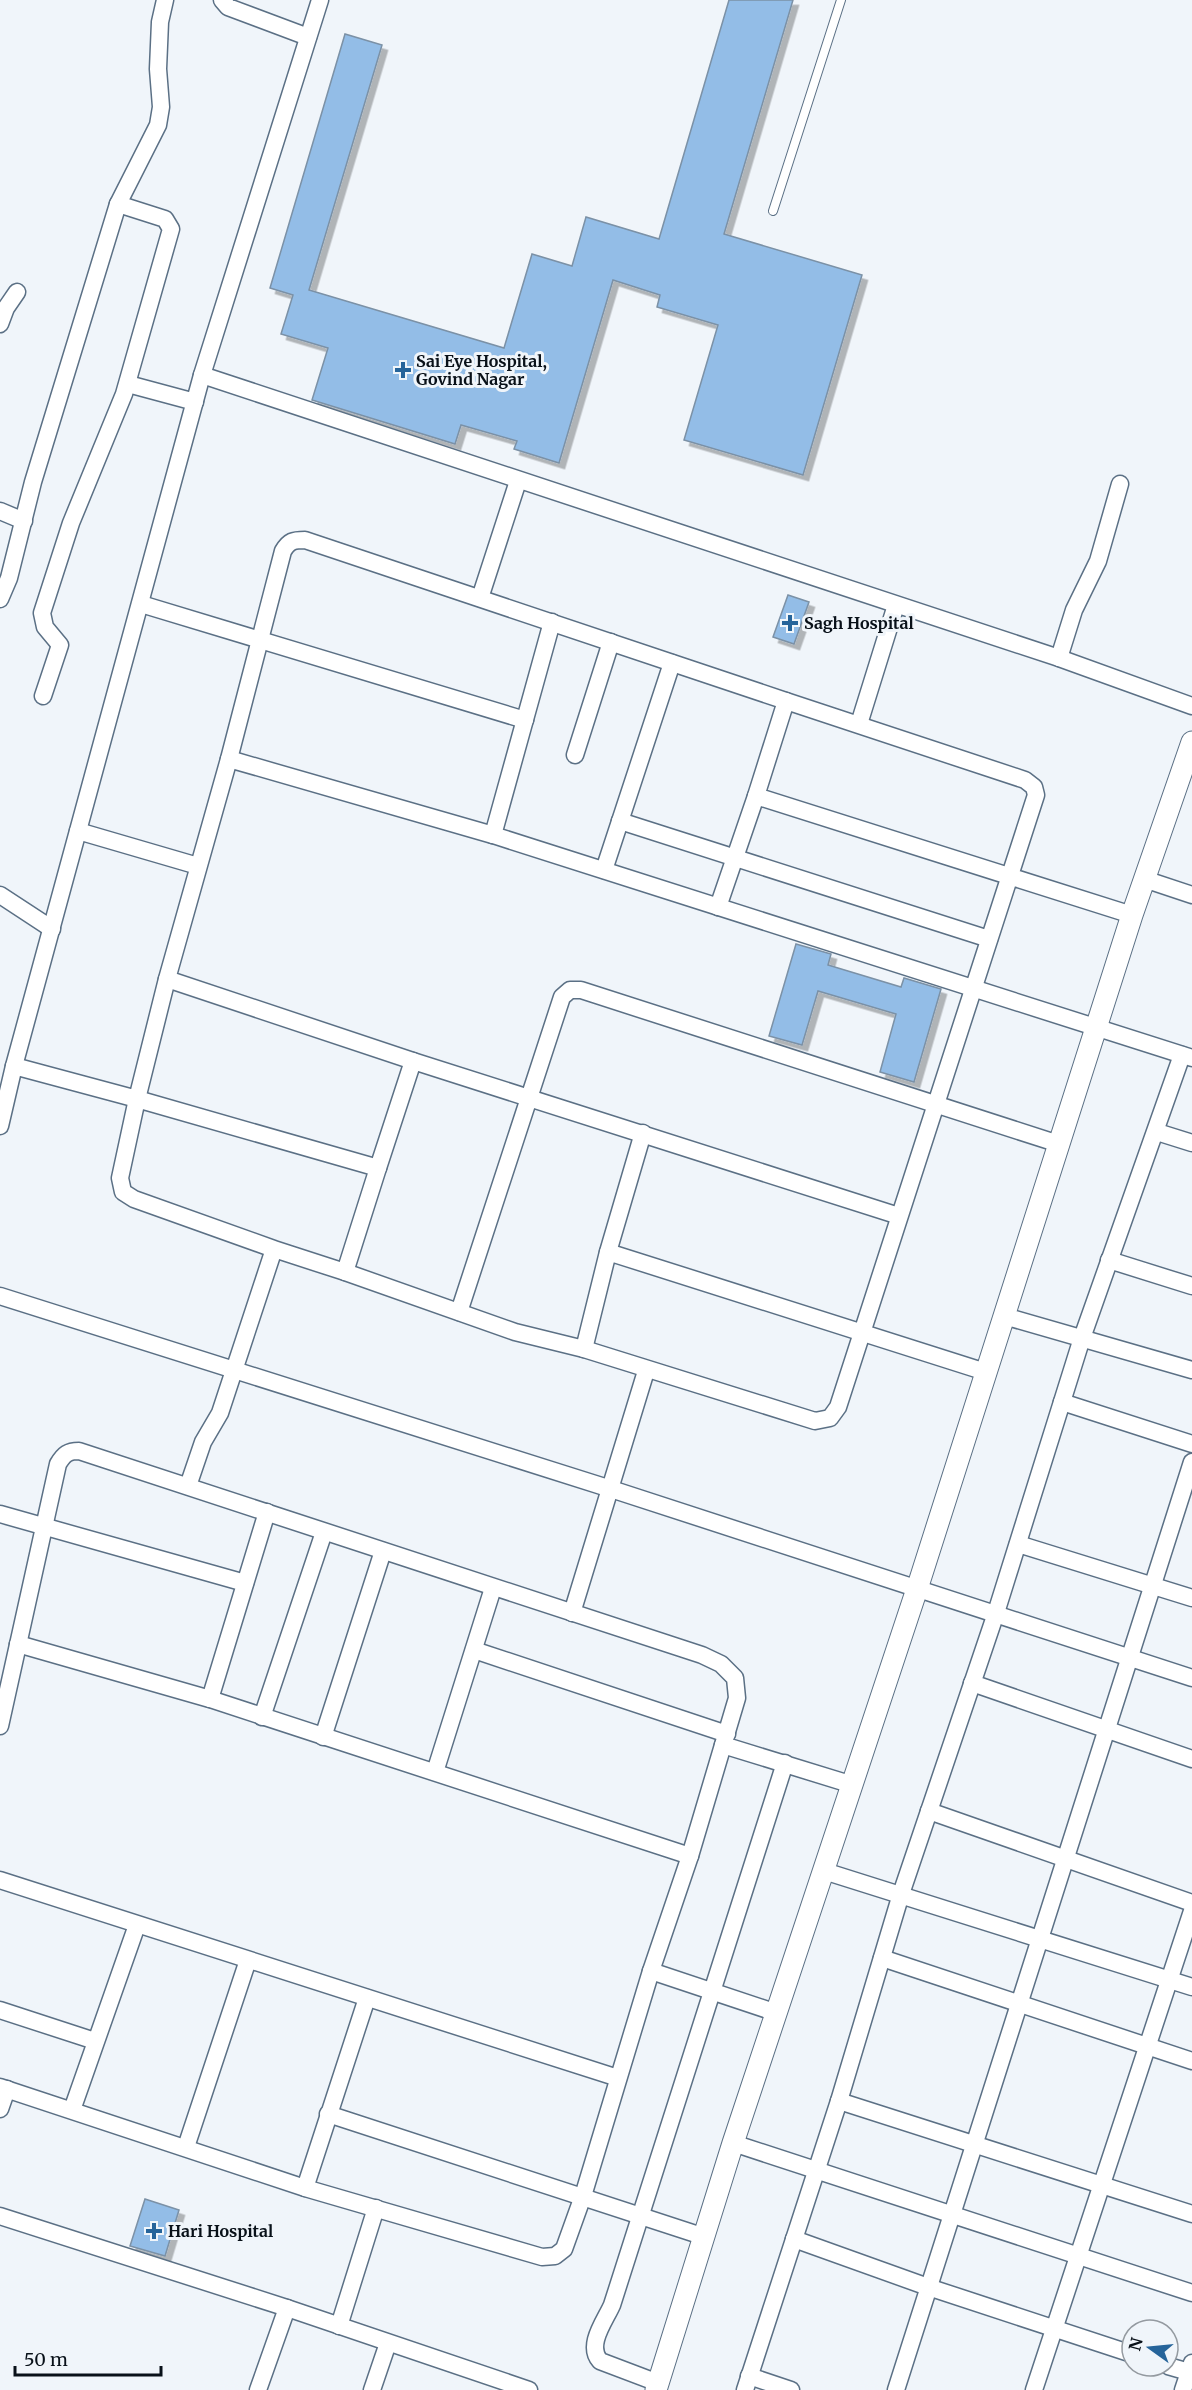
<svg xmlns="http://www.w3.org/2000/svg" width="1192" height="2390" viewBox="0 0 1192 2390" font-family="Merriweather,serif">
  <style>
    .building { fill: #93bde7; stroke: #7b91a6; stroke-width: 1.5; filter: url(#shadow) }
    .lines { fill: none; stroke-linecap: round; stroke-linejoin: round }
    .service-casing { stroke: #5b7085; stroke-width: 10 }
    .minor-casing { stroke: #5b7085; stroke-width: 19 }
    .tertiary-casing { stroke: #5b7085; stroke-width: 23 }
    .service { stroke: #fff; stroke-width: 8 }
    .minor { stroke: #fff; stroke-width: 16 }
    .tertiary { stroke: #fff; stroke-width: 21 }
    .poi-dot { fill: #26649a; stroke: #f0f5fa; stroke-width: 2 }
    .labels { text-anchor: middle; stroke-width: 6; stroke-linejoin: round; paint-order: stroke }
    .poi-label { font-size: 16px; font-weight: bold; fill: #091119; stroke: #f0f5fa; text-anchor: start }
  </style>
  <defs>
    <filter id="shadow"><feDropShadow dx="5.5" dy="5.5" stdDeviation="0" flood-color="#0004"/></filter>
  </defs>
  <rect width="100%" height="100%" fill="#f0f5fa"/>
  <g class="building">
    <polygon points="729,0 793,0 724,234 862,275 803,475 684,440 718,325 657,307 660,295 613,280 559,463 514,449 517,441 461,425 455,444 312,400 328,348 281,334 293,295 270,288 345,34 382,45 309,290 504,348 532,254 572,266 586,217 659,239"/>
    <polygon points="788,595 809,602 794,644 773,637"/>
    <polygon points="796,944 831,954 828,965 901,987 904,978 941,989 914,1082 880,1072 896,1014 818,991 802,1045 769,1036"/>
    <polygon points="145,2199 179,2210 165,2256 130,2246"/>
  </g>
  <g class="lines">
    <defs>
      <polyline id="service" points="773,211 841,0"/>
      <g id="minor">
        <polyline points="222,0 228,7 308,37"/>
        <polyline points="0,324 6,308 17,292"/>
        <polyline points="202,375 1059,658 1192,706"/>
        <polyline points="128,384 195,402"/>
        <polyline points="0,511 24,521"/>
        <polyline points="480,598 518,481"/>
        <polyline points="0,599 9,578 33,482 118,204 158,125 161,107 158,69 160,22 165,0"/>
        <polyline points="141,604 525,720"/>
        <polyline points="1059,658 1074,610 1098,561 1120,484"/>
        <polyline points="43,696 60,645 45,627 42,613 71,523 124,394 171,229 165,219 118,204"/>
        <path d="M 786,701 L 305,540 C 293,540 289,541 283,551 L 229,759 L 493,835 L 1192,1058"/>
        <polyline points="859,724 896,605"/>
        <polyline points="575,755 611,642"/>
        <polyline points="229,759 167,979 413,1061"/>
        <polyline points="620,821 989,939"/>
        <polyline points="78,831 198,866"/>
        <polyline points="493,835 552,622"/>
        <polyline points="604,870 672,663"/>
        <polyline points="1144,879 1192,895"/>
        <polyline points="0,895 52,929"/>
        <polyline points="718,907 756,796"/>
        <polyline points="14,1066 137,1099 167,979"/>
        <polyline points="0,1126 14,1066 202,375 320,0"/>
        <polyline points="1157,1132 1192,1143"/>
        <polyline points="378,1168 413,1061 899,1216"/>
        <polyline points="608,1252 643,1133"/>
        <polyline points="1109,1260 1192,1286"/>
        <polyline points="345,1272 515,1332 584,1349 815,1421 830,1418 838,1407 1036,795 1034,787 1025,780 786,701 756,796 1132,915"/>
        <polyline points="0,1296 611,1489 1192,1678"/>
        <polyline points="459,1312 562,997 570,990 581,990 1059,1144"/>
        <polyline points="1004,1316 1192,1370"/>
        <polyline points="584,1349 608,1252 986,1372"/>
        <polyline points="1062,1402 1192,1444"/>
        <polyline points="188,1486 203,1442 220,1413 274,1249 134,1199 123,1192 120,1178 137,1099 378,1168 345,1272 274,1249"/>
        <polyline points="0,1514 245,1583"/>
        <polyline points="1018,1544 1192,1598"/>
        <polyline points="572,1613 646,1371"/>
        <polyline points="18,1644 210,1699 690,1856"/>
        <polyline points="474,1650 727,1734"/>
        <polyline points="972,1683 1192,1759"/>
        <polyline points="210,1699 267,1512"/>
        <polyline points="262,1717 324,1532"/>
        <path d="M 0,1726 L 58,1464 C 64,1454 68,1451 79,1451 L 702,1655 L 721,1664 L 735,1678 L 737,1698 L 690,1856 L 651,1971 L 583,2196 L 564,2249 L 555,2256 L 542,2257 L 305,2188 L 0,2087"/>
        <polyline points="323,1737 383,1551"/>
        <polyline points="723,1745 853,1785"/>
        <polyline points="435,1772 493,1588"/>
        <polyline points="929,1811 1192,1903"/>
        <polyline points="824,1871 1192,1987"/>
        <polyline points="0,1880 618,2078"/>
        <polyline points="882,1958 1192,2061"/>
        <polyline points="651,1971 777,2013"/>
        <polyline points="0,2010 95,2041"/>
        <polyline points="839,2101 1192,2214"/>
        <polyline points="0,2109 7,2089"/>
        <polyline points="72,2110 137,1925"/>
        <polyline points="328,2114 705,2237"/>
        <polyline points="733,2143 1192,2293"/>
        <polyline points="186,2147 248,1960"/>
        <polyline points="305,2188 367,1998"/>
        <polyline points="0,2216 287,2308 529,2390"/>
        <polyline points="794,2239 928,2287 1132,2354"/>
        <polyline points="339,2326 376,2208"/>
        <polyline points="1168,2366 1189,2372"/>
        <polyline points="749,2376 791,2390"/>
        <path d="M 658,2383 L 600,2361 C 586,2345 605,2321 612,2305 L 785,1763"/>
        <polyline points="258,2390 287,2308"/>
        <polyline points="372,2390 388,2343"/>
        <polyline points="745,2390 839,2101 901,1894 995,1616 1082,1338 1182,1055"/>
        <polyline points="896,2390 1192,1462"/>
        <polyline points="1034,2390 1192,1911"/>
        <polyline points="1183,2390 1192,2363"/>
      </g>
      <polyline id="tertiary" points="656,2390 733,2143 917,1589 1132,915 1192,742"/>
    </defs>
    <use href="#service" class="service-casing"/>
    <use href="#minor" class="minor-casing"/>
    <use href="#tertiary" class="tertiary-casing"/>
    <use href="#service" class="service"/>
    <use href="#minor" class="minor"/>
    <use href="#tertiary" class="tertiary"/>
  </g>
  <g class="poi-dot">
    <path d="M400 361h6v6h6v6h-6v6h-6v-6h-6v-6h6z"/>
    <path d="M787 614h6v6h6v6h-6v6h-6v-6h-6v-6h6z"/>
    <path d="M151 2222h6v6h6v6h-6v6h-6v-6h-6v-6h6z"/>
  </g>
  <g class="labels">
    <g class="poi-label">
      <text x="416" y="367">Sai Eye Hospital,<tspan x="416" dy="18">Govind Nagar</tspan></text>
      <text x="804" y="629">Sagh Hospital</text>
      <text x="168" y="2237">Hari Hospital</text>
    </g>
  </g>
  <g transform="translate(1150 2348) rotate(285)"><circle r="28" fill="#f0f5fa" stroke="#949aa0" stroke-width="1.5"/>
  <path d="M0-4.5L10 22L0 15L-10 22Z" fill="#26649a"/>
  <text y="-9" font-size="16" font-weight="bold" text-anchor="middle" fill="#091119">N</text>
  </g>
  <path d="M15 2366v9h146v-9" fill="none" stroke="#091119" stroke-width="3"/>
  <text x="24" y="2366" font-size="18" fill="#091119" stroke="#f0f5fa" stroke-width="4.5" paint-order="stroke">50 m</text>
</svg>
